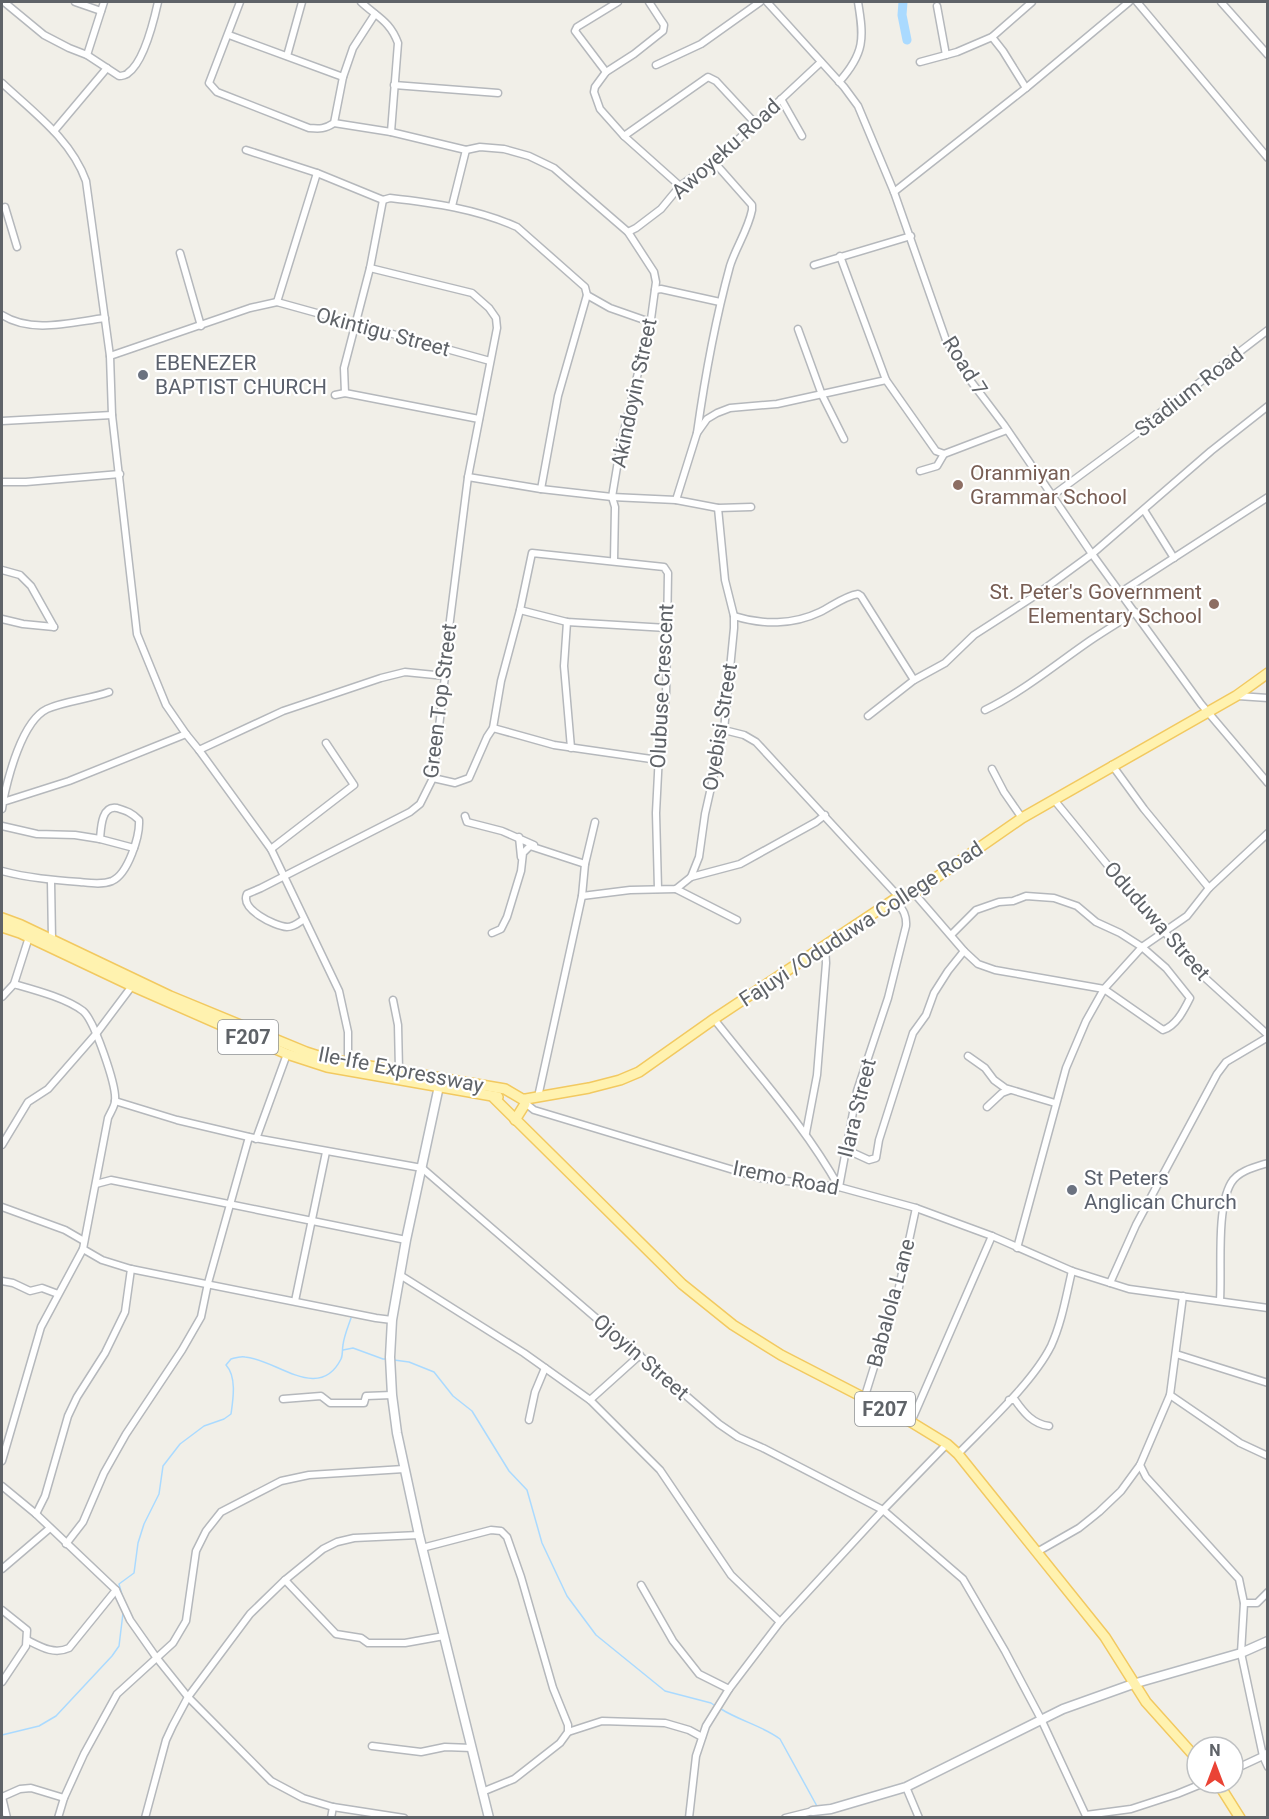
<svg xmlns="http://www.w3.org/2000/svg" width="1269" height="1819" viewBox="0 0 1269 1819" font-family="Roboto,sans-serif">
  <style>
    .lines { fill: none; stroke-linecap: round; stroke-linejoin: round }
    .stream { stroke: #aadaff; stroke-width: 1.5 }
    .river { stroke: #aadaff; stroke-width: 9 }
    .street-casing { stroke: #b5b8bc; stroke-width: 9 }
    .secondary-casing { stroke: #b6babf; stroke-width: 11 }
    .primary-casing { stroke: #f2c960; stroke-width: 12 }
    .street { stroke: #fff; stroke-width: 6 }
    .secondary { stroke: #fff; stroke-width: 8 }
    .primary { stroke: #fff2af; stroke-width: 9 }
    .worship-dot { fill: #6b7280; stroke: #fff; stroke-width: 2 }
    .education-dot { fill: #8d6e63; stroke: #fff; stroke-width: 2 }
    .labels { text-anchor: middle; stroke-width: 4.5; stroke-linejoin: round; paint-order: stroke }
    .shield { fill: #fff; stroke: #8f9295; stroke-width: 1.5 }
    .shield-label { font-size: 20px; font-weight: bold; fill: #5f6368 }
    .street-label { font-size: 21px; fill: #5f6368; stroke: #fff }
    .worship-label { font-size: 21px; fill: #5b616d; stroke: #fff; text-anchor: start }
    .education-label { font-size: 21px; fill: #785e54; stroke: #fff; text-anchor: start }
  </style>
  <rect width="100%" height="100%" fill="#f1efe8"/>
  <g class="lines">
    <g class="stream">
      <polyline points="343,1350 353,1348 383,1359 386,1359"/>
      <polyline points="394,1360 409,1362 434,1372 453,1396 472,1411 509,1471 527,1490 542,1543 567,1596 596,1635 665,1691 711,1703 717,1707"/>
      <path d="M 124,1602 L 119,1584 L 134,1573 L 138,1543 L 144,1524 L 159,1494 L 163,1466 L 180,1444 L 204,1426 L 224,1419 L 231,1414 C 233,1400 237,1377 226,1365 L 231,1359 C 235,1358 240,1356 245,1357 C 276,1359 319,1403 341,1359 C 343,1355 342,1350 343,1345 C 344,1336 348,1327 351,1318"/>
      <path d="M 721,1709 C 740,1721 763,1726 780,1739 L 818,1808"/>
      <polyline points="2,1735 39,1726 56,1716 112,1656 119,1646 123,1613"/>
    </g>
    <polyline class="river" points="903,2 902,15 907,40"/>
    <defs>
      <g id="street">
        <path d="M 4,2 L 44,35 L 69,48 L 87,55 L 119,76 C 121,76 127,75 128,73 C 144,62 154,20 158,2"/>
        <polyline points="75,2 101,11"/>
        <path d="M 240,2 L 209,83 L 217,92 L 309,128 C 320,129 325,129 334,123 L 343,77 L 353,48 L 375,14"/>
        <path d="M 361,2 C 377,17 390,21 398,43 L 391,132"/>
        <polyline points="649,2 664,25 663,31 634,54 606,72 595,87 594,92 600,109 624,136 680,186"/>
        <polyline points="767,2 844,87 858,106 894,192 946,340 970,380 1004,425 1092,554 1201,704 1268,783"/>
        <polyline points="1137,2 1268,158"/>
        <polyline points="1221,2 1268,55"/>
        <polyline points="937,6 946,55"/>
        <polyline points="229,35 343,77"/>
        <polyline points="992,37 1003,51 1026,88"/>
        <polyline points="87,55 104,2"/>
        <polyline points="287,56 302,2"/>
        <polyline points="920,62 957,52 992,37 1032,2"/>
        <polyline points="656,65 701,44 760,2"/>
        <polyline points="606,72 575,31 577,27 618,2"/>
        <path d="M 839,82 C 865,53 864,38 858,2"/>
        <path d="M 2,83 C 33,112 71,139 86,181 L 110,356 L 112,415 L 137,634 L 166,705 L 186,734 L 199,750 L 271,849 L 339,991 L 348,1032 L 348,1066"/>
        <polyline points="394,85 498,93"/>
        <polyline points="781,99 802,136"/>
        <polyline points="334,123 391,132 466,150 480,147 504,149 529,156 554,168 628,232 654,272 656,282 651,319 621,443 612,497 615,507 614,561"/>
        <polyline points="54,131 107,68"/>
        <polyline points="624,136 708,77 716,81 755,123"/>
        <path d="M 246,150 L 317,173 L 383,200 L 390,198 C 434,203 477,209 517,227 L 585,287 L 587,295 L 558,396 L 541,489"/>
        <polyline points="894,192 1026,88 1129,2"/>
        <polyline points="452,206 466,150"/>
        <polyline points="2,208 5,207 17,247"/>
        <polyline points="628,232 636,228 661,209 680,186 714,162 821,62"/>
        <polyline points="180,253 201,326"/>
        <polyline points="840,256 886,380 936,451 944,454 1007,430"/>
        <polyline points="814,265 911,236"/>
        <polyline points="655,290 661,289 720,302"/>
        <polyline points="587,295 610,308 650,322"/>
        <polyline points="277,302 317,173"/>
        <path d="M 2,315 C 32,334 72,322 105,318"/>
        <polyline points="798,329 822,395 844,439"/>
        <polyline points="110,356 250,308 277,302 490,361"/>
        <polyline points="345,393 344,368 370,268 383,200"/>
        <polyline points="335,395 345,393 479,419"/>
        <polyline points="2,421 112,415"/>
        <path d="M 697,433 C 705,376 715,321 730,266 C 736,247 748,230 752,210 L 752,205 L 714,162"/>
        <polyline points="920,471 937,466 944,454"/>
        <polyline points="468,477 541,489 612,497 676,500 718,508 751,507"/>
        <polyline points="2,482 26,482 120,474"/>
        <polyline points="1052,496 1136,434 1152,419 1268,330"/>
        <polyline points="676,500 697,433 707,419 717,413 730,408 777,404 886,380"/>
        <polyline points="1144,510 1174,558"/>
        <polyline points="2,570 20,575 31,586 54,627"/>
        <polyline points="1121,592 1268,497"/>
        <polyline points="520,610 567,622 667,628"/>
        <path d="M 734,616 C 762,625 793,625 820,612 C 832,606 845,596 858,594 L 861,596 L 914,680"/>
        <polyline points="2,619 23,624 54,627"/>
        <polyline points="567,622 564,666 571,748"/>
        <polyline points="1238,696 1268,698"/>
        <path d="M 985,710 C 1024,691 1056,664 1091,640 C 1106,630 1121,621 1135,612"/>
        <polyline points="868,716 914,680 945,663 974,635 1036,595 1092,554 1211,451 1268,406"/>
        <polyline points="493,728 554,745 658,760"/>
        <polyline points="724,730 744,735 756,742 899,897"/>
        <polyline points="199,750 283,711 381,678 405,672 445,676"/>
        <polyline points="1112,765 1144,809 1209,888"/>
        <polyline points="992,769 1004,792 1022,818"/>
        <polyline points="433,778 455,783 469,778 487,737 493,728 501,681 520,610 532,553 664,567 668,573 666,695 659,754 656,813 658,889"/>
        <polyline points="1055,801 1123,884 1203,976 1268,1035"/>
        <path d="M 3,802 C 8,777 22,721 47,709 C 65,701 90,699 109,692"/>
        <polyline points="2,809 3,802 69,781 186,734"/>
        <polyline points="465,816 467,822 502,831 534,845"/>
        <polyline points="2,826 37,834 75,835 100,839 134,848"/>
        <polyline points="519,837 521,857"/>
        <polyline points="271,849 354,785 326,743"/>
        <path d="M 2,871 C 28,878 53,880 80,882 C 90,883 102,885 112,881 C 128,874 140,836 139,820 C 132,813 127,811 117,808 C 101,805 101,829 100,839"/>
        <polyline points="691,877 740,864 816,822 825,815"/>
        <polyline points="51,881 52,940"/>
        <polyline points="676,889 737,920"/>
        <path d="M 914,893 L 964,951 L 978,964 L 995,970 L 1104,989 L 1163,1030 C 1176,1026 1184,1010 1190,998 L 1166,968 L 1142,947 L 1120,933 L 1096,922 L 1077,906 L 1054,898 L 1026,896 L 1013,901 L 999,902 L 976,910 L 951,935"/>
        <polyline points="582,896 585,864 595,822"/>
        <path d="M 304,919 C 298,923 294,927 287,927 C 274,926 240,909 247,894 L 261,888 L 410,812 L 420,804 L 433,778 L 445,676 L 447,644 L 468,477 L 497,328 L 496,318 L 489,308 L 472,293 L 370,268"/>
        <polyline points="492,933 501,929 507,917 521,871 523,853 530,846 585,864"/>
        <polyline points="2,997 14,984 29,937"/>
        <polyline points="393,1000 398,1025 399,1070"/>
        <path d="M 714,1019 C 757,1074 805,1126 839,1187 L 857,1091 L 888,998 L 906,926 C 907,914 902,909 895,899"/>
        <polyline points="968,1056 985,1068 994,1080 1005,1088 1055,1103"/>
        <polyline points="538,1097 582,896 630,890 676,889 691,877 699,857 705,814 724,730 734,628 734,616 725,580 718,508"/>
        <polyline points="115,1101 177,1120 249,1137 422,1168 719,1424 738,1437 763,1448 883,1510 963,1579 1005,1651 1041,1719 1087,1818"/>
        <polyline points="524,1102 534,1110 760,1178 839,1187 916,1208 992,1236 1072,1271 1129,1289 1268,1308"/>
        <polyline points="987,1107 1002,1093 1010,1090"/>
        <polyline points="806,1133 817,1075 826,963 825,947"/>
        <polyline points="256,1139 287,1054"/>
        <polyline points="2,1145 28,1102 48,1089 96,1034 132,986"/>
        <polyline points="845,1149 869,1160 876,1158 879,1140 913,1033 926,1015 934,993 948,971 964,951"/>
        <polyline points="96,1184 111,1180 406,1240"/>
        <polyline points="2,1207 65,1230 84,1241"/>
        <polyline points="1017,1248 1066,1068 1086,1021 1104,989 1142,947 1187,916 1209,888 1268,833"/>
        <polyline points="83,1249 102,1260 131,1269 376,1318 392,1320"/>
        <polyline points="400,1275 524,1353 590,1400 660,1470 731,1575 780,1622"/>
        <polyline points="2,1281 13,1283 30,1291 42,1288 58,1294"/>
        <polyline points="1110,1283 1136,1225 1217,1074 1226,1062 1268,1037"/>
        <path d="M 1220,1300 C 1222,1269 1216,1209 1231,1183 C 1238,1171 1255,1167 1268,1163"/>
        <polyline points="295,1301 326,1152"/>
        <polyline points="1176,1354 1268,1383"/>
        <polyline points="1170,1395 1240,1443 1268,1456"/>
        <polyline points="283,1399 321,1396 330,1403 364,1403 366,1396 392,1395"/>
        <polyline points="864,1399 899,1287 916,1208"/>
        <polyline points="590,1400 640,1355"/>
        <path d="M 1009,1400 L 1015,1400 C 1024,1413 1033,1424 1049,1426"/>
        <polyline points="529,1420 535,1392 545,1368"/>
        <polyline points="911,1422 992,1236"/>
        <path d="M 958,1454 C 986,1425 1033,1382 1051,1346 C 1062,1322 1066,1296 1072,1271"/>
        <path d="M 2,1461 L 41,1327 L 83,1249 L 108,1118 C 110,1113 115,1106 115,1101 C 117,1086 94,1020 83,1011 C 66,998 35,990 14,984"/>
        <polyline points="1140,1465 1146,1477 1239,1579 1244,1603 1241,1653 1263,1756 1268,1767"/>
        <polyline points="2,1486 36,1514 116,1590 130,1620 156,1657 188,1697 271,1781 303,1798 333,1807 404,1818"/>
        <polyline points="36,1514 45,1496 68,1416 77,1397 105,1353 125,1312 131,1269"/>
        <polyline points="66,1544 83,1522 104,1473 126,1434 182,1350 201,1317 208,1283 249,1137"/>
        <polyline points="422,1548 491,1530 501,1531 507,1537 521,1577 553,1688 568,1725 568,1732 560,1743 514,1779 482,1792"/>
        <polyline points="1037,1552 1079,1528 1099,1512 1121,1491 1140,1465 1170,1395 1183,1296"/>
        <polyline points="2,1569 50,1528"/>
        <polyline points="285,1580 336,1634 361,1638 368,1643 405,1643 444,1636"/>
        <polyline points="641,1585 673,1641 699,1674 729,1689"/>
        <polyline points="1244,1603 1257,1603 1268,1592"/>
        <polyline points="2,1610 27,1630 26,1646 2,1682"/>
        <path d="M 27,1640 C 41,1647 54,1655 69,1648 L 116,1590"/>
        <polyline points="568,1732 602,1721 665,1723 689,1730 702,1737"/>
        <polyline points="372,1746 421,1752 445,1747 472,1748"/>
        <polyline points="1233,1770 1263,1756 1268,1752"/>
        <polyline points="906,1787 919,1818"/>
        <polyline points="2,1797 20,1789 31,1788 64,1798"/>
        <polyline points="2,1797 7,1818"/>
        <polyline points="1086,1815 1131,1809 1177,1794 1204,1783"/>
        <polyline points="58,1818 64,1798 84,1754 117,1694 173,1643 186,1621 196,1551 206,1531 221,1512 281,1481 309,1475 404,1469"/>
        <polyline points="145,1818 166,1740 173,1725 188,1697 250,1614 285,1580 323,1549 337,1542 354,1538 419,1535"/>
        <polyline points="331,1818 333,1807"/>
        <polyline points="689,1818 696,1756 706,1726 729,1689 780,1622 883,1510 947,1444"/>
        <polyline points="785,1818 813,1811"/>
      </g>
      <g id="secondary">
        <polyline points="439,1086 406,1240 392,1320 390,1357 392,1395 397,1433 419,1535 489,1818"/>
        <polyline points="813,1811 831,1809 906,1787 1063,1709 1133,1684 1241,1653 1268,1641"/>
      </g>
      <g id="primary">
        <polyline points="2,918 21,925 170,996 306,1052 328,1059 505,1089 522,1099 526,1099 589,1088 620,1080 639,1072 714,1019 895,899 914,893 1022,818 1236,696 1268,673"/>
        <polyline points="2,927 20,933 132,986 287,1054 327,1067 498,1097"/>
        <polyline points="494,1098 682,1284 733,1325 781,1355 911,1422 947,1444 958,1454 1105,1637 1146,1702 1197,1759"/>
        <polyline points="515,1120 525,1104"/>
        <polyline points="1218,1783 1240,1818"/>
      </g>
    </defs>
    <use href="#street" class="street-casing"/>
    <use href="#secondary" class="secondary-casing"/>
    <use href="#primary" class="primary-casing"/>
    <use href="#street" class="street"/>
    <use href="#secondary" class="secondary"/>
    <use href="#primary" class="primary"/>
  </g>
  <g class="worship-dot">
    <circle cx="143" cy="375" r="6"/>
    <circle cx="1072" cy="1190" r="6"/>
  </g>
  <g class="education-dot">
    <circle cx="958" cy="485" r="6"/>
    <circle cx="1214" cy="604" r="6"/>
  </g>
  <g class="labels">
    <g class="shield">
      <rect x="218" y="1020" width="60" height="34" rx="4.5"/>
      <rect x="855" y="1392" width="60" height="34" rx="4.5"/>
    </g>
    <g class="shield-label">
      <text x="248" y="1044">F207</text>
      <text x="885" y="1416">F207</text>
    </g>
    <g class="street-label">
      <text transform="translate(726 149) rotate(-42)" y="7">Awoyeku Road</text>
      <text transform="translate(383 332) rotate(15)" y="7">Okintigu Street</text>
      <text transform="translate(965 366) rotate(58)" y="7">Road 7</text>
      <text transform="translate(1189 392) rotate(-38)" y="7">Stadium Road</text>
      <text transform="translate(634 393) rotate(-78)" y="7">Akindoyin Street</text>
      <text transform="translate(662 686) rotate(-87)" y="7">Olubuse Crescent</text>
      <text transform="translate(440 701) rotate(-83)" y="7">Green Top Street</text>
      <text transform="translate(720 727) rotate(-81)" y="7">Oyebisi Street</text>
      <text transform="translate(1157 921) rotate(49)" y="7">Oduduwa Street</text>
      <text transform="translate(861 924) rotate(-33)" y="7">Fajuyi /Oduduwa College Road</text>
      <text transform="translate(401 1070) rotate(11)" y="7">Ile-Ife Expressway</text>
      <text transform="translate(857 1108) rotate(-76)" y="7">Ilara Street</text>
      <text transform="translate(786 1178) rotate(11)" y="7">Iremo Road</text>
      <text transform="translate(891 1303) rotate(-75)" y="7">Babalola Lane</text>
      <text transform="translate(641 1357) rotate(41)" y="7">Ojoyin Street</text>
    </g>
    <g class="worship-label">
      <text x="155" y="370">EBENEZER<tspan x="155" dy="24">BAPTIST CHURCH</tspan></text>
      <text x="1084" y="1185">St Peters<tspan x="1084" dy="24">Anglican Church</tspan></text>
    </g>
    <g class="education-label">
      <text x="970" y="480">Oranmiyan<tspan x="970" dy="24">Grammar School</tspan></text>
      <text x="1202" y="599" text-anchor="end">St. Peter's Government<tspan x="1202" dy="24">Elementary School</tspan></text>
    </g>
  </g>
  <rect width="1269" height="1819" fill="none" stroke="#5f6368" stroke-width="6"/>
  <g transform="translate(1215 1765)"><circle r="28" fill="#ffffff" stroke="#bfc1c3" stroke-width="1.5"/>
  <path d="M0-4.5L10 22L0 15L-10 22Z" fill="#ea4335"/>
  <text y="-9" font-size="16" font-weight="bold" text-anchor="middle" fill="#5f6368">N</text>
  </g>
</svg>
